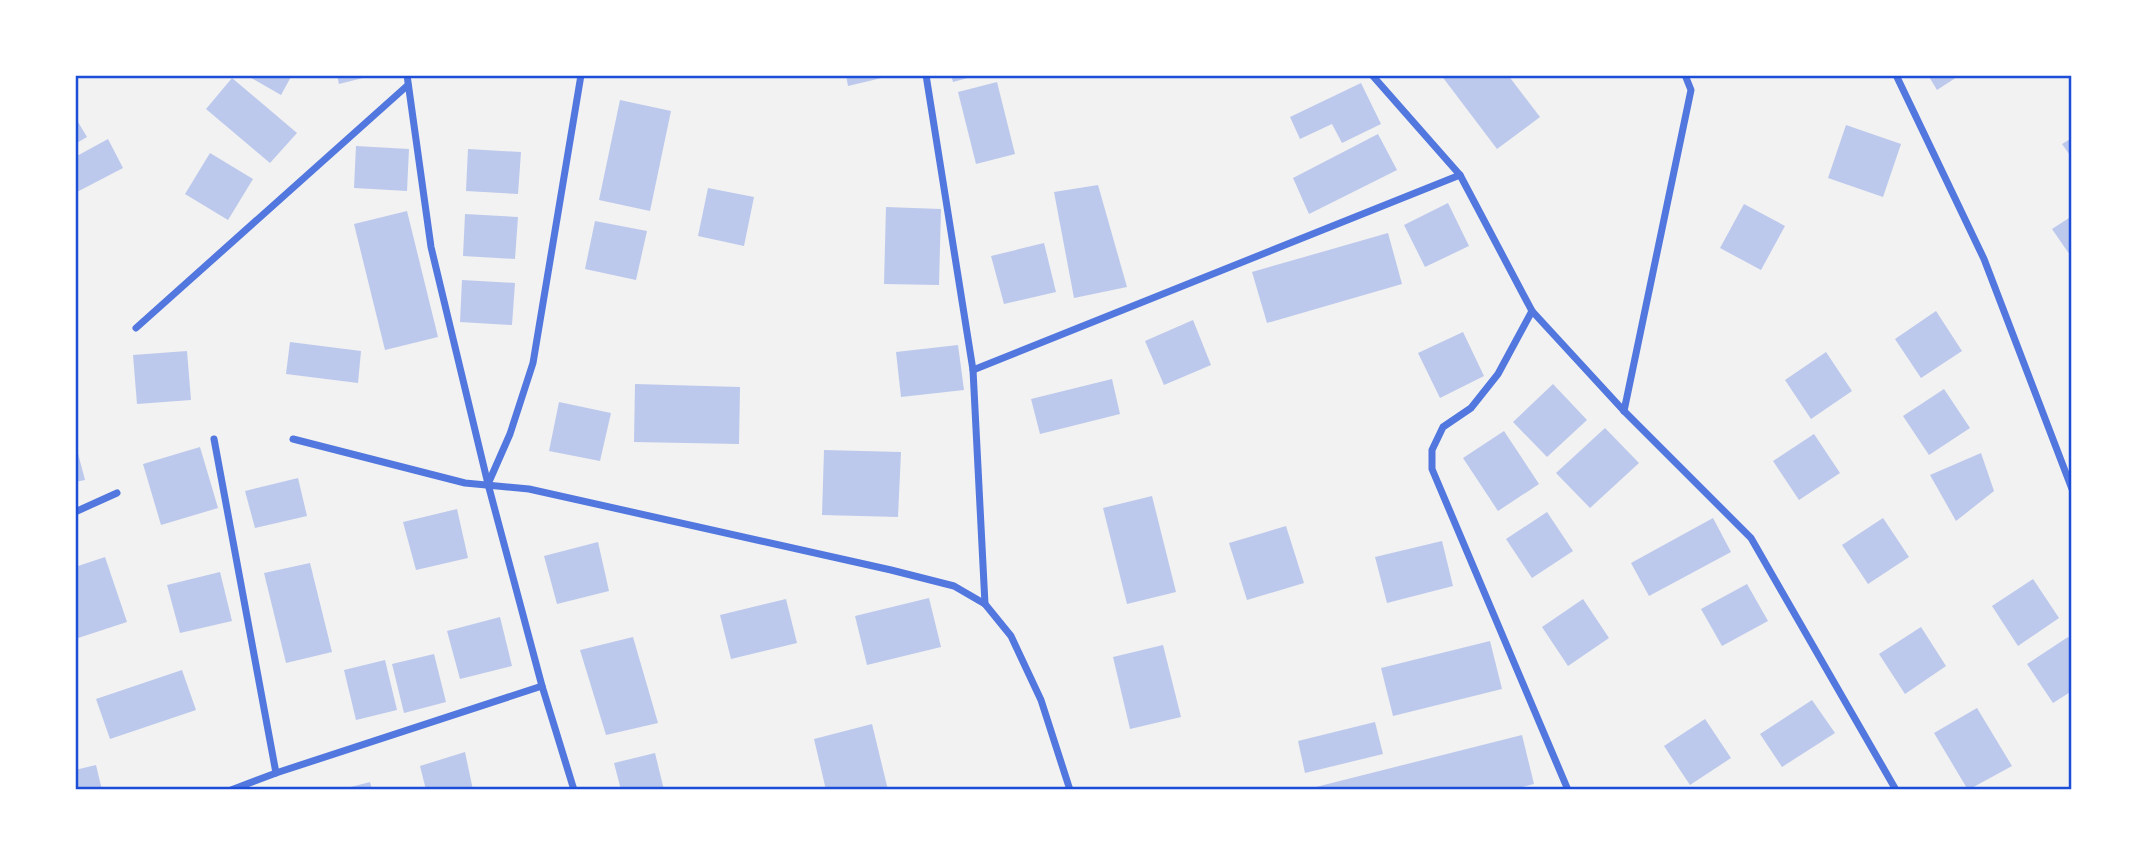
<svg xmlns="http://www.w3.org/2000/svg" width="2147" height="865" viewBox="0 0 2147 865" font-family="'PT Sans',sans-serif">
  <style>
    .building { fill: #bdc9ec }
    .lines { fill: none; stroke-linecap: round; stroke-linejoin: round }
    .minor { stroke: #5277de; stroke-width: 7 }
    .neatline { fill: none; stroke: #1d4ed8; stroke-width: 2.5 }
  </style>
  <rect width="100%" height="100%" fill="#f2f2f2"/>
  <g class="building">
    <polygon points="246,75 292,75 281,95"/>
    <polygon points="337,75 371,75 371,76 339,84"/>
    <polygon points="846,75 889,75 890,76 848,86"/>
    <polygon points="951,75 975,75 975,76 953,82"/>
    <polygon points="1441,75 1508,75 1540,117 1497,149"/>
    <polygon points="1928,75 1960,75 1937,90"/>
    <polygon points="232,78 297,133 270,163 206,109"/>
    <polygon points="997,82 1015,154 976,164 958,92"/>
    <polygon points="1361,83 1381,124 1342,143 1332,124 1300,139 1290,117"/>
    <polygon points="620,100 671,111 650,211 599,200"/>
    <polygon points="75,117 87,137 75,144"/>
    <polygon points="1846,125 1901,144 1883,197 1828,178"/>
    <polygon points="1378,134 1397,170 1309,214 1293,178"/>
    <polygon points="2072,138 2072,158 2062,144"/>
    <polygon points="108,139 123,168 75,193 75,157"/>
    <polygon points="356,146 409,149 407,191 354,188"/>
    <polygon points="468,149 521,152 518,194 466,191"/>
    <polygon points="210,153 253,179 228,220 185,194"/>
    <polygon points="1098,185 1127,287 1074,298 1054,192"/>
    <polygon points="708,188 754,197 744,246 698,236"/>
    <polygon points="1448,203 1469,246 1425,267 1404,225"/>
    <polygon points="1744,204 1785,226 1761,270 1720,248"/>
    <polygon points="886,207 941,209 939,285 884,284"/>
    <polygon points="407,211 438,337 385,350 354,224"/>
    <polygon points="465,214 518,217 515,259 463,256"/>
    <polygon points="2072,216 2072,258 2052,229"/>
    <polygon points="595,221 647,231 636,280 585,269"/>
    <polygon points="1388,233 1402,284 1267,323 1252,272"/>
    <polygon points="1044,243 1056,292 1004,304 991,256"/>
    <polygon points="462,280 515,283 512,325 460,322"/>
    <polygon points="1936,311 1962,351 1921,378 1895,339"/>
    <polygon points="1193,320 1211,365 1164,385 1145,341"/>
    <polygon points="1463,332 1484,376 1440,398 1418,353"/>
    <polygon points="290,342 361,351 358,383 286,374"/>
    <polygon points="958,345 964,390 901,397 896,352"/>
    <polygon points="187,351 191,400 137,404 133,355"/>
    <polygon points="1826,352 1852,391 1811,419 1785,380"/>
    <polygon points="1112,379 1120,414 1040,434 1031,399"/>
    <polygon points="635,384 740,387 739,444 634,442"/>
    <polygon points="1553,384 1587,420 1547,457 1513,422"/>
    <polygon points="1944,389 1970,428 1929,455 1903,416"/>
    <polygon points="559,402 611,413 600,461 549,451"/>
    <polygon points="1605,428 1639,463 1590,508 1556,473"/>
    <polygon points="1504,431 1539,484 1498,511 1463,458"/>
    <polygon points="1814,434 1840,473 1799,500 1773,461"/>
    <polygon points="75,442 85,480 75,482"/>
    <polygon points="200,447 218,508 161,525 143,464"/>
    <polygon points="824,450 901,452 898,517 822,515"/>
    <polygon points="1981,453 1994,491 1956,521 1930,475"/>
    <polygon points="298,478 307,516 255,528 245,491"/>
    <polygon points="1152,496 1176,592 1127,604 1103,508"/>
    <polygon points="457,509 468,558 416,570 403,522"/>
    <polygon points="1547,512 1573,551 1532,578 1506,539"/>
    <polygon points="1713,518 1731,552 1649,596 1631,563"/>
    <polygon points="1883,518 1909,557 1868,584 1842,545"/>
    <polygon points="1286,526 1304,583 1247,600 1229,543"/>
    <polygon points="1442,541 1453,586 1387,603 1375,557"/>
    <polygon points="598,542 609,591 557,604 544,556"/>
    <polygon points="105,557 127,622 75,639 75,567"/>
    <polygon points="310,563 332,652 286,663 264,573"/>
    <polygon points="220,572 232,621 180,633 167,585"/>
    <polygon points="2033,579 2059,618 2018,646 1992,606"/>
    <polygon points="1747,584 1768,621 1722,646 1701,609"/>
    <polygon points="929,598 941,647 867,665 855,616"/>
    <polygon points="786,599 797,643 731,659 720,615"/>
    <polygon points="1583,599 1609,638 1568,666 1542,627"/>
    <polygon points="500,617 512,666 460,679 447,631"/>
    <polygon points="1921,627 1946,666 1905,694 1879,654"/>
    <polygon points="633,637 658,723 606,735 580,650"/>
    <polygon points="2068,637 2072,642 2072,691 2053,703 2027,664"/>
    <polygon points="1490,641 1502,689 1393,716 1381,668"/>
    <polygon points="1163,645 1181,717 1130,729 1113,657"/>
    <polygon points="434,654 446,702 404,713 392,664"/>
    <polygon points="385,660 397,710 356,720 344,670"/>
    <polygon points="182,670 196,710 110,739 96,699"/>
    <polygon points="1812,700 1835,733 1782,767 1760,734"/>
    <polygon points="1977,708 2012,766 1968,790 1934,733"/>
    <polygon points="1705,719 1731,758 1690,785 1664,746"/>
    <polygon points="1375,722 1383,754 1305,773 1298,741"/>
    <polygon points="872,724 888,790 826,790 814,739"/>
    <polygon points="1522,735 1534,784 1511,790 1304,790"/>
    <polygon points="465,752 473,790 426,790 420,766"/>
    <polygon points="655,753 664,790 621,790 614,763"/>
    <polygon points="96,765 102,790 75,790 75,770"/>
    <polygon points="370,782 372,790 343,790 343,789"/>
  </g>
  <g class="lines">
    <g class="minor">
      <polyline points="407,75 431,247 488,484 542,686 574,790"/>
      <polyline points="926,75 973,370 985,604 1011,636 1041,700 1070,790"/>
      <polyline points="1372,75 1460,175 1532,311 1624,411 1751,538 1896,790"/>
      <polyline points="1896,75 1984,259 2072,489"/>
      <polyline points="1532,311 1498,374 1471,408 1443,427 1432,450 1432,469 1568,790"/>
      <polyline points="136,328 408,85"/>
      <polyline points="973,370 1460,175"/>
      <polyline points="1624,411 1691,90 1685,75"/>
      <polyline points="214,439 276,773"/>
      <polyline points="293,439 465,483 529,489 891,570 954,586 985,604"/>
      <polyline points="488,484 510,434 533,363 581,75"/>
      <polyline points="75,512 117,493"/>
      <polyline points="231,790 276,773 542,686"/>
    </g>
  </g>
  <rect width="2147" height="865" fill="none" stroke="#ffffff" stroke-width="154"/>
  <rect x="77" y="77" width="1993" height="711" class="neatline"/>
</svg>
